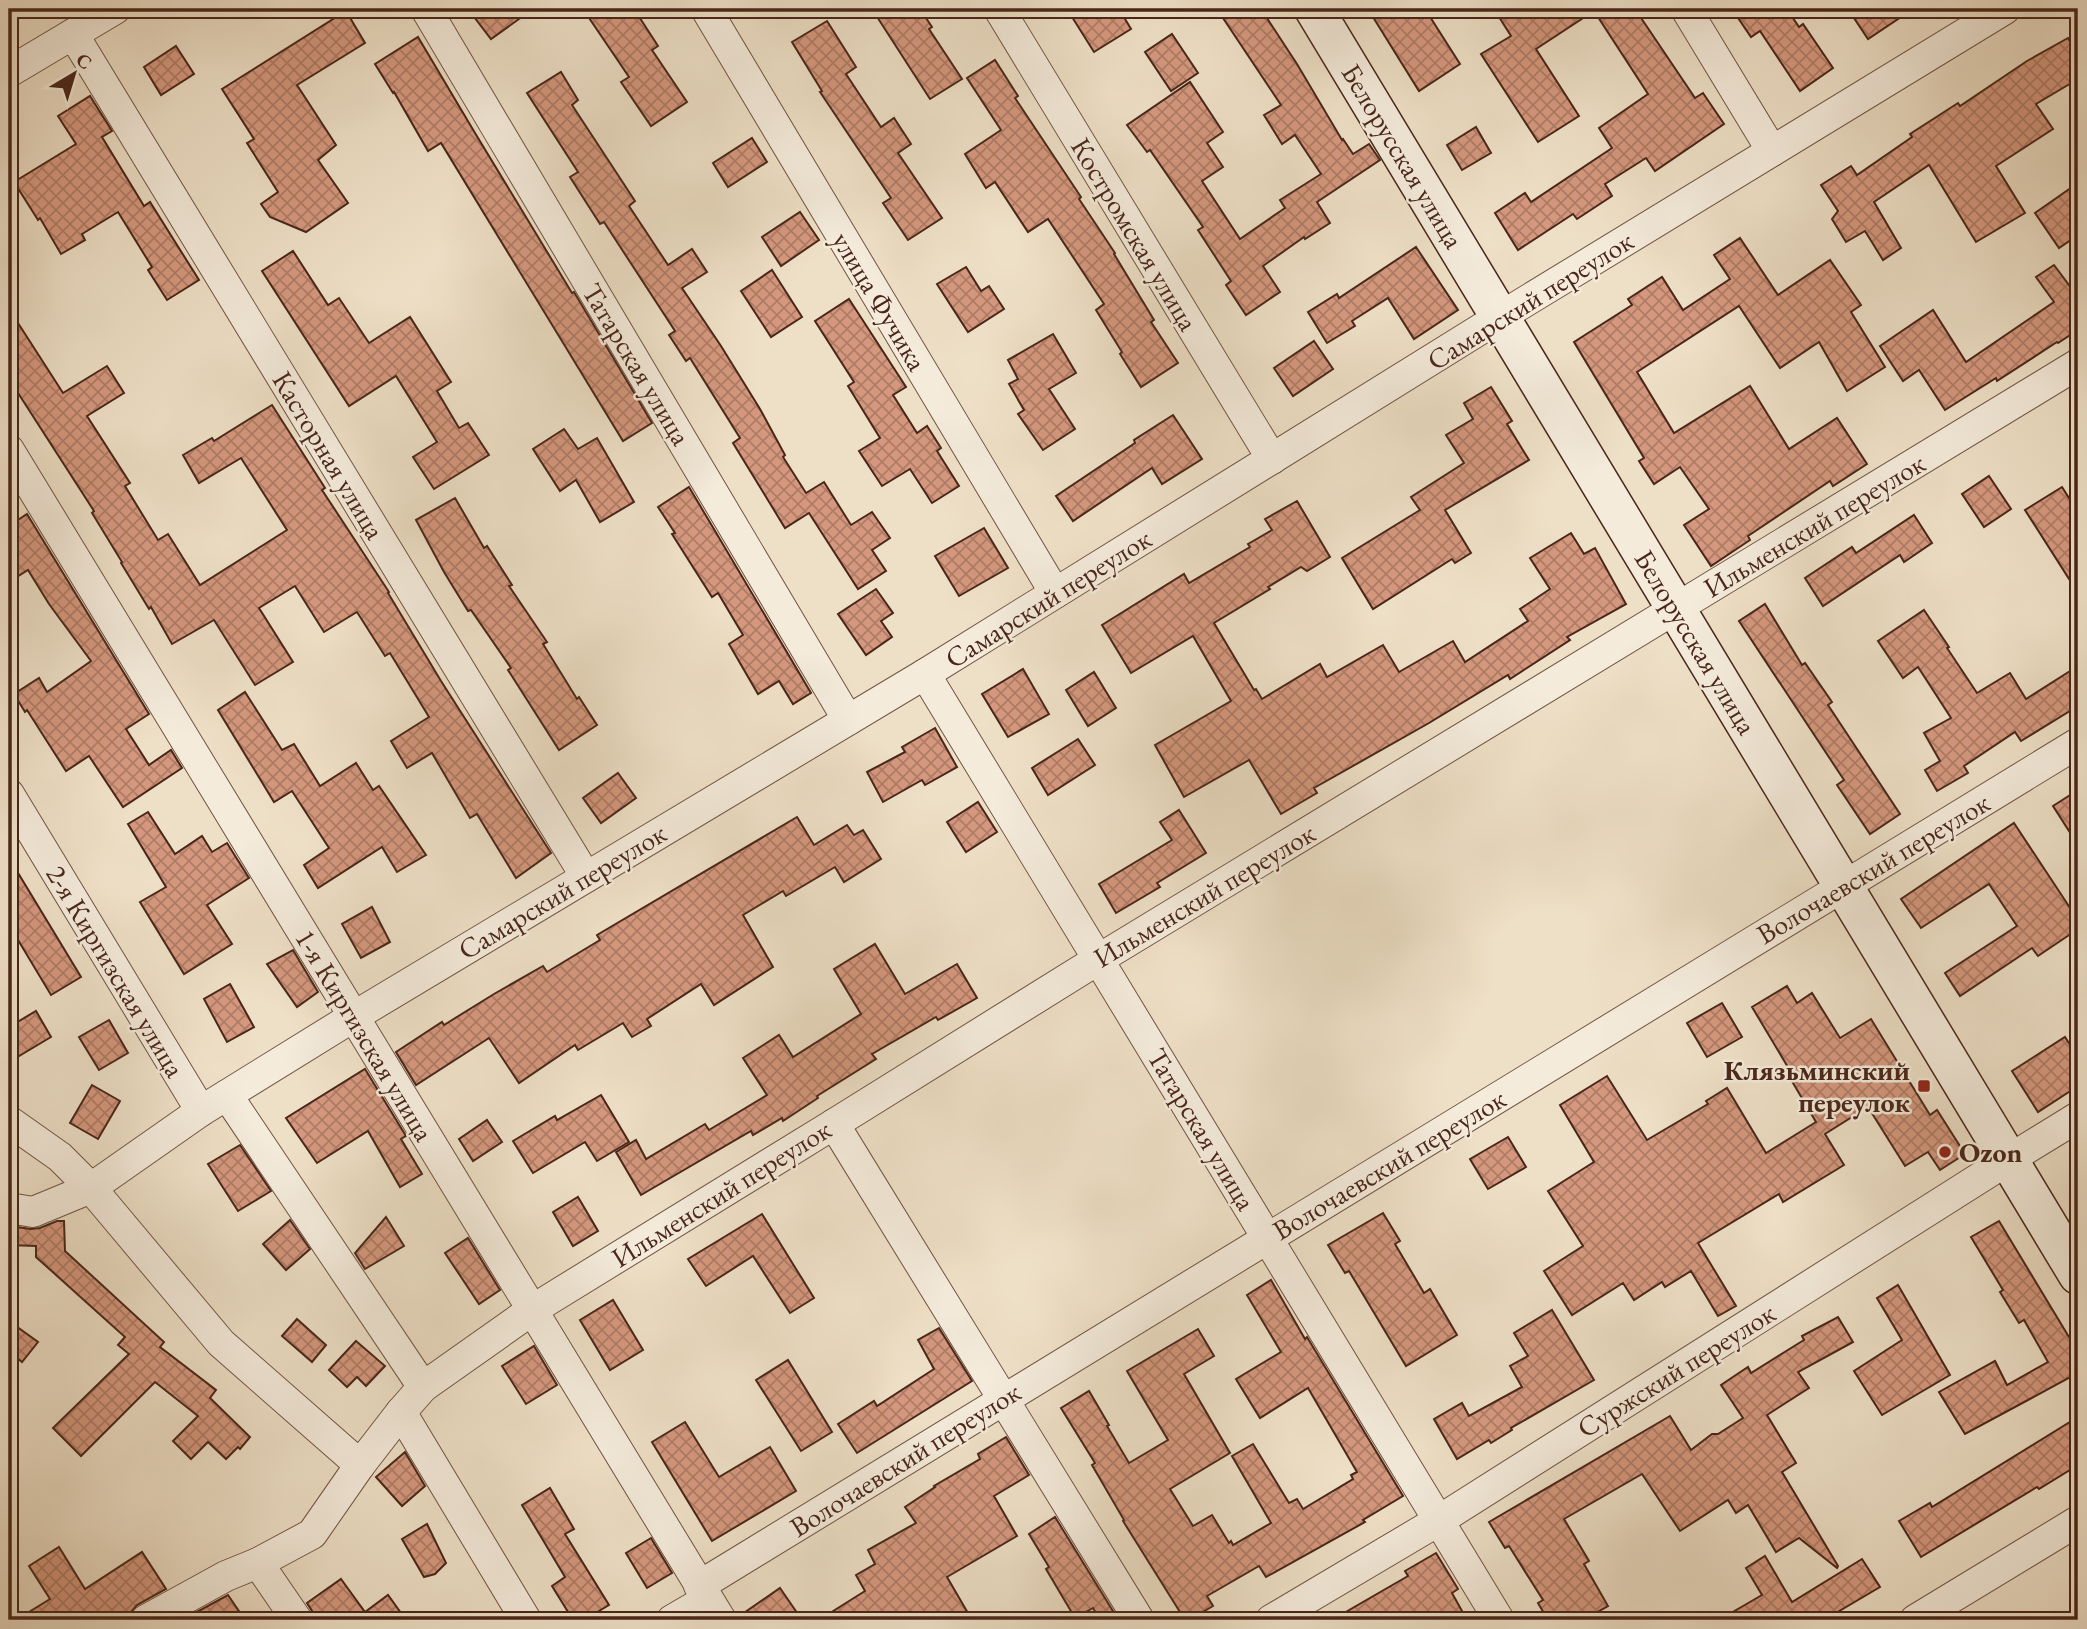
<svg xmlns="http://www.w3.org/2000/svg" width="2087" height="1629" viewBox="0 0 2087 1629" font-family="'EB Garamond',serif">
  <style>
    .building { fill: url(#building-cross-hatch); stroke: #492619; stroke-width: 2 }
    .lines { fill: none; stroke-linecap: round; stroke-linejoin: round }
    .minor-casing { stroke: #725444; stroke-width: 32 }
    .secondary-casing { stroke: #492619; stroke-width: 41 }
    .minor { stroke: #f4ebdb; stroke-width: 30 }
    .secondary { stroke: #f4ebdb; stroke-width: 38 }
    .poi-dot { fill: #8f2418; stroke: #f4ebdb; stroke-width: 2.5 }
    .labels { text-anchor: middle; stroke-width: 5; stroke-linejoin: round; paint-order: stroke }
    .street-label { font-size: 28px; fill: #492619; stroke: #f4ebdb }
    .poi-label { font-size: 28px; font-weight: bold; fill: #492619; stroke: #f4ebdb; text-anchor: end }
  </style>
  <defs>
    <pattern id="building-cross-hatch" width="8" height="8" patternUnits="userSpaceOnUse" patternTransform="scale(1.75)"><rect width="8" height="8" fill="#d5987e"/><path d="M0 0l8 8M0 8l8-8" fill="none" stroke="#af7c66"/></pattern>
  </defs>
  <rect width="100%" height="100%" fill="#eee0c7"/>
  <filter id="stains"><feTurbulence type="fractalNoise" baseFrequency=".00286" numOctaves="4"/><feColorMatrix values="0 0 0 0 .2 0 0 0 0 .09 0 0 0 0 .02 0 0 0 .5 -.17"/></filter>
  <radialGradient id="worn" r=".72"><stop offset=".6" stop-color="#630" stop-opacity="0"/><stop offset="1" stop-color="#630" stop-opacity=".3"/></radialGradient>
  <g class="building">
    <polygon points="468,9 533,9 491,39"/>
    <polygon points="583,9 634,9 658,46 652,50 687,102 651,126 621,82 629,77"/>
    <polygon points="872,9 920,9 932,27 929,29 962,79 930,99"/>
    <polygon points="1067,9 1119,9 1131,29 1094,52"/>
    <polygon points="1217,9 1261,9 1297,64 1342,140 1343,139 1353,154 1369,144 1380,160 1317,202 1330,223 1305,239 1304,237 1263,266 1280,292 1246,315 1226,285 1231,281 1198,230 1203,227 1150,150 1147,152 1127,125 1190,82 1223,132 1207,143 1223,167 1202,181 1240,239 1285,208 1280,200 1321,174 1295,135 1282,144 1264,115 1281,105"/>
    <polygon points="1368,9 1425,9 1460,64 1419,91"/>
    <polygon points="1494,9 1635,9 1695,98 1703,93 1724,124 1655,171 1646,158 1605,184 1612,196 1577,219 1573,214 1518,250 1495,213 1525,193 1531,202 1612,148 1599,128 1648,94 1594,11 1536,49 1579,116 1538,142 1481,54 1511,36"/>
    <polygon points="1732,9 1794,9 1789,12 1799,27 1803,24 1833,68 1800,91 1760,31 1751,37"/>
    <polygon points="1848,9 1913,9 1868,39"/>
    <polygon points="346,11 365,43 297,85 336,145 318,160 348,203 306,232 270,217 261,204 278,192 247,143 254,139 222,89"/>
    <polygon points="827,21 856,67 846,74 881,127 894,118 911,144 898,153 942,218 908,240 883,203 891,198 820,92 822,91 792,42"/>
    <polygon points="1172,34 1198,73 1171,91 1145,52"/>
    <polygon points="418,37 475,133 572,293 574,292 652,423 623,441 441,143 428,151 394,92 393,93 375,64"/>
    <polygon points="2068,38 2078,55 2078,79 2036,104 2053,129 1996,166 2025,213 1976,242 1929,165 1874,202 1901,248 1883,260 1865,231 1846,242 1832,219 1838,211 1821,185 1851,166 1857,175 1912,137 1910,134 1958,103 1960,106 2027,61"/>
    <polygon points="176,46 194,74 161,95 144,67"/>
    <polygon points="995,60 1018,96 1015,98 1081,197 1079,199 1115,253 1114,254 1154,320 1151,322 1178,363 1141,387 1120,354 1122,352 1096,310 1104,304 1048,219 1028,232 995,182 986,188 965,154 1001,130 967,78"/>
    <polygon points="561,72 578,100 572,105 635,201 629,206 668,265 692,249 707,272 682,288 721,346 760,409 785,455 783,457 806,493 824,482 851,525 872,512 890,538 872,550 886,571 858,589 809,513 785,528 733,443 740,438 690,358 686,361 669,335 675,331 604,222 600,224 570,177 578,172 527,93"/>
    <polygon points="90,96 112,131 102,137 144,206 150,202 199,280 167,300 148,270 152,267 118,212 82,234 85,240 61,254 40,218 38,220 14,182 76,144 58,116"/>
    <polygon points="1476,127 1491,153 1462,170 1447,145"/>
    <polygon points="752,138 767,162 728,187 713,163"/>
    <polygon points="2078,183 2078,235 2059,248 2035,213"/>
    <polygon points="800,212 819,240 781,266 762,237"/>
    <polygon points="1740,238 1778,295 1830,260 1861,305 1851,312 1885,367 1847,391 1819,342 1780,368 1739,306 1637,372 1674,433 1750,386 1789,449 1837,418 1867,464 1833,486 1830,481 1748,536 1750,540 1711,566 1684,525 1709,509 1680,467 1654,484 1639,461 1644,458 1574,342 1632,305 1628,299 1662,277 1683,310 1730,279 1714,255"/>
    <polygon points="1416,247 1458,310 1414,339 1388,298 1352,321 1355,326 1327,343 1308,312 1337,294 1339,298"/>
    <polygon points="293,251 328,305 339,298 369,343 410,317 451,382 437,391 459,428 468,423 489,455 434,489 413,457 437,442 396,376 349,406 262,271"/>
    <polygon points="2054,265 2072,289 2078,284 2078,337 2075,332 2058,343 2057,342 1997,381 1996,378 1945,410 1919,370 1903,381 1880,346 1933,310 1966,362 2054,302 2036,277"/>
    <polygon points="966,267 981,291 989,286 1004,309 968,332 937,284"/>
    <polygon points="772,270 802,317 771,337 741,291"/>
    <polygon points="849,299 906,387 893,395 917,433 927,426 941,448 937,451 959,486 932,503 910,469 882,486 859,451 880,438 848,386 854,382 815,321"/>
    <polygon points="9,309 63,393 107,366 124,393 87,416 130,483 125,486 158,540 168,534 200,585 287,530 241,458 199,483 183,455 212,438 214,441 272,405 325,488 322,490 389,592 388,593 441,681 551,853 516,878 477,814 470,818 432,753 407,768 391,741 429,717 390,653 385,656 357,612 324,632 295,586 259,608 293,662 255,685 214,620 172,644 151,607 149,609 121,563 122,562 92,513 94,511 9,379"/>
    <polygon points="1053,334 1076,373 1049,389 1075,429 1043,450 1018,414 1024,410 1009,384 1018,379 1008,360"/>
    <polygon points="1314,341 1333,369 1293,396 1274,368"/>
    <polygon points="1491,387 1512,421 1507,424 1529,460 1445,510 1471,553 1455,563 1452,559 1373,609 1342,558 1420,510 1411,497 1464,463 1446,435 1473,419 1464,403"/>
    <polygon points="1173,415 1202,459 1162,484 1152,468 1073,521 1056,496 1135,443 1134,440"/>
    <polygon points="564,429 578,449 597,438 634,502 600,522 576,480 560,491 533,449"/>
    <polygon points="1989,476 2011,509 1984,527 1962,494"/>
    <polygon points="689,487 811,693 793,704 779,681 758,694 729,644 743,635 718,593 712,597 672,534 675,533 658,507"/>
    <polygon points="2062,487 2069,498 2078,492 2078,593 2025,510"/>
    <polygon points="455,498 484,548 487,546 512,585 509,586 547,642 543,644 577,699 579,697 597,725 559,750 508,670 511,668 471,610 468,611 444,572 416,520"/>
    <polygon points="1297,501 1330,557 1307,571 1301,567 1268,587 1270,589 1214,623 1254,690 1256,689 1262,699 1320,664 1327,677 1383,645 1399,672 1453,641 1465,662 1528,621 1520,609 1550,589 1530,558 1571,533 1584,554 1595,548 1626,604 1567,637 1570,640 1510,679 1508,675 1429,723 1314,788 1317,793 1281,814 1249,760 1184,797 1155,745 1231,701 1193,636 1131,673 1102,625 1184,574 1189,583 1250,547 1248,544 1272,530 1265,519"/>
    <polygon points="27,514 149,714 126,729 149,765 171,750 182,768 123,807 89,756 66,771 27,710 25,712 14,694 39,678 47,692 91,661 49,604 28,570 9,582 9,526"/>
    <polygon points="1914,515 1932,543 1904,562 1900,555 1823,606 1805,578 1852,547 1856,553"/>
    <polygon points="984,528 1008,568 959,596 935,556"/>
    <polygon points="876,589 893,613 881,621 892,637 866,655 838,614"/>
    <polygon points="1765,604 1802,665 1805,663 1832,702 1828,705 1900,814 1870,834 1837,785 1844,780 1739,621"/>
    <polygon points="1924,610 1949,647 1947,648 1977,693 2010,673 2026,699 2078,666 2078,706 2021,741 2015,732 1964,766 1968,773 1937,791 1925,770 1940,761 1924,733 1951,718 1918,667 1903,678 1878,641"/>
    <polygon points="1023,669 1049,714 1008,737 982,694"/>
    <polygon points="1094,672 1116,708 1088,726 1066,690"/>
    <polygon points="245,692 282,750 294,744 320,786 356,763 373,790 379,786 426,855 397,872 382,847 318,888 304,865 329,848 292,791 274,802 218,710"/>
    <polygon points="935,728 957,767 925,785 922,780 883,802 867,772 905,752 902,747"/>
    <polygon points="1078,739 1095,765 1048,795 1032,768"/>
    <polygon points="618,773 636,798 601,823 583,798"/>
    <polygon points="2078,790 2078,845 2053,806"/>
    <polygon points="978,802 997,832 966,852 947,822"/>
    <polygon points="1179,810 1206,853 1157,883 1160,887 1116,913 1099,884 1172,840 1160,822"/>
    <polygon points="148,812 175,854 202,836 212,852 227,843 249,878 207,905 232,944 184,974 140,902 166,887 128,824"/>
    <polygon points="797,817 814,845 847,825 854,835 863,830 881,859 844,882 835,867 786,896 783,891 743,915 773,967 714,1005 701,984 647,1019 651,1026 632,1037 623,1023 578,1050 575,1045 519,1083 489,1038 416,1085 396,1052 442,1022 444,1025 494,994 543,966 547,972 600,940 597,935"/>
    <polygon points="2014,823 2078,920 2078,929 2038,956 2032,948 1960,996 1945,973 2017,926 1989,884 1921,928 1901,899"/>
    <polygon points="9,858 81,977 51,995 9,925"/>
    <polygon points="372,907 390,942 361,958 342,924"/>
    <polygon points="875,944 905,994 957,964 977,998 938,1020 936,1017 872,1054 876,1059 817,1096 818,1098 783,1121 782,1118 753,1135 751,1131 641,1195 616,1152 636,1140 646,1159 705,1124 709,1130 767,1095 743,1058 779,1035 793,1057 861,1014 834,969"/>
    <polygon points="293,950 318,992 297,1007 267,964"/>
    <polygon points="230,984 254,1027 227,1042 204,999"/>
    <polygon points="1787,986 1797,1003 1812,993 1840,1038 1871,1019 1930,1115 1937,1110 1965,1154 1940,1170 1928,1152 1905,1166 1868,1107 1825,1134 1844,1165 1783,1202 1779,1194 1698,1243 1736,1306 1718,1316 1691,1271 1665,1287 1662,1282 1634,1300 1623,1283 1572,1315 1544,1271 1583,1246 1548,1191 1594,1162 1560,1105 1607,1076 1647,1140 1708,1104 1706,1101 1727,1088 1766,1153 1816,1122 1786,1071 1789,1069 1752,1007"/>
    <polygon points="1722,1003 1742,1037 1707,1057 1687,1023"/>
    <polygon points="36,1011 51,1037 9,1062 9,1027"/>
    <polygon points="109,1020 128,1053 99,1070 79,1037"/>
    <polygon points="2065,1037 2078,1057 2078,1086 2038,1112 2012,1071"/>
    <polygon points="365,1069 406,1136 401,1139 422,1174 400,1187 368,1131 317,1163 286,1118"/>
    <polygon points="92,1085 120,1101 98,1139 70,1123"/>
    <polygon points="601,1095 629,1142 597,1161 585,1142 533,1173 513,1141 555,1116 557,1120"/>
    <polygon points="487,1120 502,1142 473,1161 459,1139"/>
    <polygon points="1508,1137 1526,1167 1488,1189 1470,1159"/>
    <polygon points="240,1145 271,1191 238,1211 208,1164"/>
    <polygon points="578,1197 598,1231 573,1246 553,1212"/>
    <polygon points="1383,1213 1400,1241 1395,1244 1424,1293 1430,1289 1457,1335 1406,1366 1349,1271 1345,1273 1328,1245"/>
    <polygon points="762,1214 814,1298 790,1313 753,1256 706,1286 688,1259"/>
    <polygon points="386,1217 404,1246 365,1269 355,1253"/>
    <polygon points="290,1220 310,1249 286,1270 263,1244"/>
    <polygon points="57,1221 64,1221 65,1251 164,1342 160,1347 216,1390 210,1398 250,1437 240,1449 238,1447 226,1459 208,1442 191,1459 173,1441 198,1416 155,1382 81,1456 53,1428 129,1354 118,1345 125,1337 36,1257 36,1246 9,1245 9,1226 31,1229 40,1228"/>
    <polygon points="1999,1221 2078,1352 2078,1373 1965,1434 1939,1392 1995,1361 2007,1385 2048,1362 2024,1320 2019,1323 2000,1292 2003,1290 1971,1237"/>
    <polygon points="468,1238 500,1290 479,1304 445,1253"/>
    <polygon points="1271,1280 1305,1339 1307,1337 1403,1496 1363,1520 1365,1522 1266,1577 1259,1566 1207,1596 1213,1606 1189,1620 1185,1620 1123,1521 1124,1520 1092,1465 1095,1463 1061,1408 1089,1391 1109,1425 1107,1426 1129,1463 1168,1440 1127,1371 1198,1329 1214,1356 1184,1374 1230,1453 1170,1489 1193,1526 1212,1515 1229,1543 1231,1541 1233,1545 1271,1523 1232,1456 1253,1444 1289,1503 1297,1499 1303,1509 1353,1479 1351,1475 1357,1472 1308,1388 1260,1418 1236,1379 1281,1352 1247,1295"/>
    <polygon points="1898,1285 1950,1375 1882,1415 1854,1371 1902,1340 1877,1298"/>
    <polygon points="613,1300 643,1350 610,1370 580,1320"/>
    <polygon points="1552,1310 1594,1380 1511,1428 1512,1430 1491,1443 1489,1440 1457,1459 1434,1419 1462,1403 1469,1416 1522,1387 1510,1366 1528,1356 1514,1333"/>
    <polygon points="1838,1317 1853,1342 1798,1372 1809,1388 1767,1415 1796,1463 1782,1472 1838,1566 1837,1568 1799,1538 1776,1552 1748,1505 1736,1513 1728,1500 1680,1531 1642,1474 1564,1519 1589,1561 1584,1564 1608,1606 1583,1620 1548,1620 1538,1603 1543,1600 1509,1546 1505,1548 1489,1522 1670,1416 1691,1450 1712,1434 1718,1434 1743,1418 1721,1385 1748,1367 1751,1373 1804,1340 1802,1336"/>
    <polygon points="297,1319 326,1345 312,1362 282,1336"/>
    <polygon points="9,1321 38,1342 22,1362 9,1351"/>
    <polygon points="939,1328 972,1381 857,1453 838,1424 874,1401 877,1406 934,1369 918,1340"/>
    <polygon points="356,1341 385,1366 366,1386 357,1377 347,1387 329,1370"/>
    <polygon points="534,1346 557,1385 526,1404 502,1366"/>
    <polygon points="788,1360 832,1432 801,1451 756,1380"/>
    <polygon points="2078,1417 2078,1465 2039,1489 2037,1487 1921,1557 1899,1521 1930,1503 1932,1507"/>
    <polygon points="685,1422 719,1477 770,1447 796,1491 712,1541 652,1442"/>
    <polygon points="1006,1437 1029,1475 994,1496 1017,1536 947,1577 972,1620 819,1620 865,1591 856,1575 875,1564 868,1550 916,1523 905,1507 935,1487 934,1486 980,1459 978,1454"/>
    <polygon points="405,1452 425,1486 402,1506 376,1477"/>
    <polygon points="550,1488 574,1529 565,1534 609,1605 584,1620 573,1620 552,1586 565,1577 522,1505"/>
    <polygon points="1055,1517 1116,1616 1108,1620 1100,1620 1093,1608 1075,1618 1046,1569 1049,1567 1029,1534"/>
    <polygon points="427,1524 446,1563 435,1574 424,1577 402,1539"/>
    <polygon points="651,1538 672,1573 647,1588 626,1553"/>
    <polygon points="59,1547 85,1589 142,1552 166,1589 137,1605 131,1612 129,1620 16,1620 50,1599 29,1566"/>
    <polygon points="1436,1553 1458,1589 1452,1593 1467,1620 1332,1620 1408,1576 1405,1571"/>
    <polygon points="1765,1556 1792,1602 1862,1559 1880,1587 1824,1620 1719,1620 1762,1595 1746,1568"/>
    <polygon points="341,1579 365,1612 388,1595 406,1620 314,1620 312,1611 307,1603"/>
    <polygon points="780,1588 802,1620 738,1620 738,1617"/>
    <polygon points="228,1595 245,1620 182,1620"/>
  </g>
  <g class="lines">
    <defs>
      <g id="minor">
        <polyline points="426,9 848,720"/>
        <polyline points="706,9 1055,593"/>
        <polyline points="999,9 1272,459"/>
        <polyline points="1686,9 1772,151"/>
        <polyline points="73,34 586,877"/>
        <polyline points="9,72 115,9"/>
        <polyline points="9,450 721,1620"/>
        <polyline points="925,674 1499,1620"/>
        <polyline points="9,794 201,1111"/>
        <polyline points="227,1095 423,1387"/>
        <polyline points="9,1121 60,1157 91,1188 221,1343 360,1465"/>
        <polyline points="834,1124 1139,1620"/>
        <polyline points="9,1208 33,1212 91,1188 201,1111 353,1017 925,674 1500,317 2005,9"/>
        <polyline points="401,1412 526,1620"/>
        <polyline points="258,1563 297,1620"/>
        <polyline points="699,1586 2078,743"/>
        <polyline points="146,1620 226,1576 258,1563 312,1534 360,1465 401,1412 423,1387 532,1310 834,1124 1099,959 2078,364"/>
        <polyline points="672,1620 708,1599"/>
        <polyline points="1271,1620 1438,1521 2008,1160 2078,1117"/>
        <polyline points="1915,1620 2078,1521"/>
      </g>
      <polyline id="secondary" points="1314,9 2078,1275"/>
    </defs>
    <use href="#minor" class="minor-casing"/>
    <use href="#secondary" class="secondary-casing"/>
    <use href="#minor" class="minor"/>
    <use href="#secondary" class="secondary"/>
  </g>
  <g class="poi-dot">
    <rect x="1917" y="1079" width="14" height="14" rx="3.5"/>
    <circle cx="1945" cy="1152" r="7"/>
  </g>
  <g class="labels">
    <g class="street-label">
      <text transform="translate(1403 156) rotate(59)" y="10">Белорусская улица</text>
      <text transform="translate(1135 234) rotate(59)" y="10">Костромская улица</text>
      <text transform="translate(1530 300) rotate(-32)" y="10">Самарский переулок</text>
      <text transform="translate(880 301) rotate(59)" y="10">улица Фучика</text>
      <text transform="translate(637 364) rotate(59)" y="10">Татарская улица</text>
      <text transform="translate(329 455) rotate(59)" y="10">Касторная улица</text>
      <text transform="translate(1814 525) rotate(-31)" y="10">Ильменский переулок</text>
      <text transform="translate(1048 598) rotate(-32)" y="10">Самарский переулок</text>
      <text transform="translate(1696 642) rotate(59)" y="10">Белорусская улица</text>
      <text transform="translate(1873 868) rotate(-31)" y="10">Волочаевский переулок</text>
      <text transform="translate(562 891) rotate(-31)" y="10">Самарский переулок</text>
      <text transform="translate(1204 895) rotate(-31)" y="10">Ильменский переулок</text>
      <text transform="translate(116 971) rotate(59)" y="10">2-я Киргизская улица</text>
      <text transform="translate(365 1035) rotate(59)" y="10">1-я Киргизская улица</text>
      <text transform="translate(1202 1129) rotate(59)" y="10">Татарская улица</text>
      <text transform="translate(1389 1164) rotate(-31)" y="10">Волочаевский переулок</text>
      <text transform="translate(721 1193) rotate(-32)" y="10">Ильменский переулок</text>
      <text transform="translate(1676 1370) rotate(-32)" y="10">Суржский переулок</text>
      <text transform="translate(905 1459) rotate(-32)" y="10">Волочаевский переулок</text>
    </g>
    <g class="poi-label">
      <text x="1910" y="1080">Клязьминский<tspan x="1910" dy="32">переулок</tspan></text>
      <text x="1959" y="1162" text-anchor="start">Ozon</text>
    </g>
  </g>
  <rect width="2087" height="1629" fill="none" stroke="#eee0c7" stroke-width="35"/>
  <rect x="10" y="10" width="2066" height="1608" fill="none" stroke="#492619" stroke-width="3.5"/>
  <rect x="18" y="18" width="2052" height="1594" fill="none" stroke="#492619" stroke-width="2"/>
  <g transform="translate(74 74) rotate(38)" stroke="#f4ebdb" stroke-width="5" paint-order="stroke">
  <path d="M0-5L12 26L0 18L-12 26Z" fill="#492619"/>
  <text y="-10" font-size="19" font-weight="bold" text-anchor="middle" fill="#492619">С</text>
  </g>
  <rect width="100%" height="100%" filter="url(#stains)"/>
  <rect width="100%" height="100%" fill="url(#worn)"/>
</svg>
